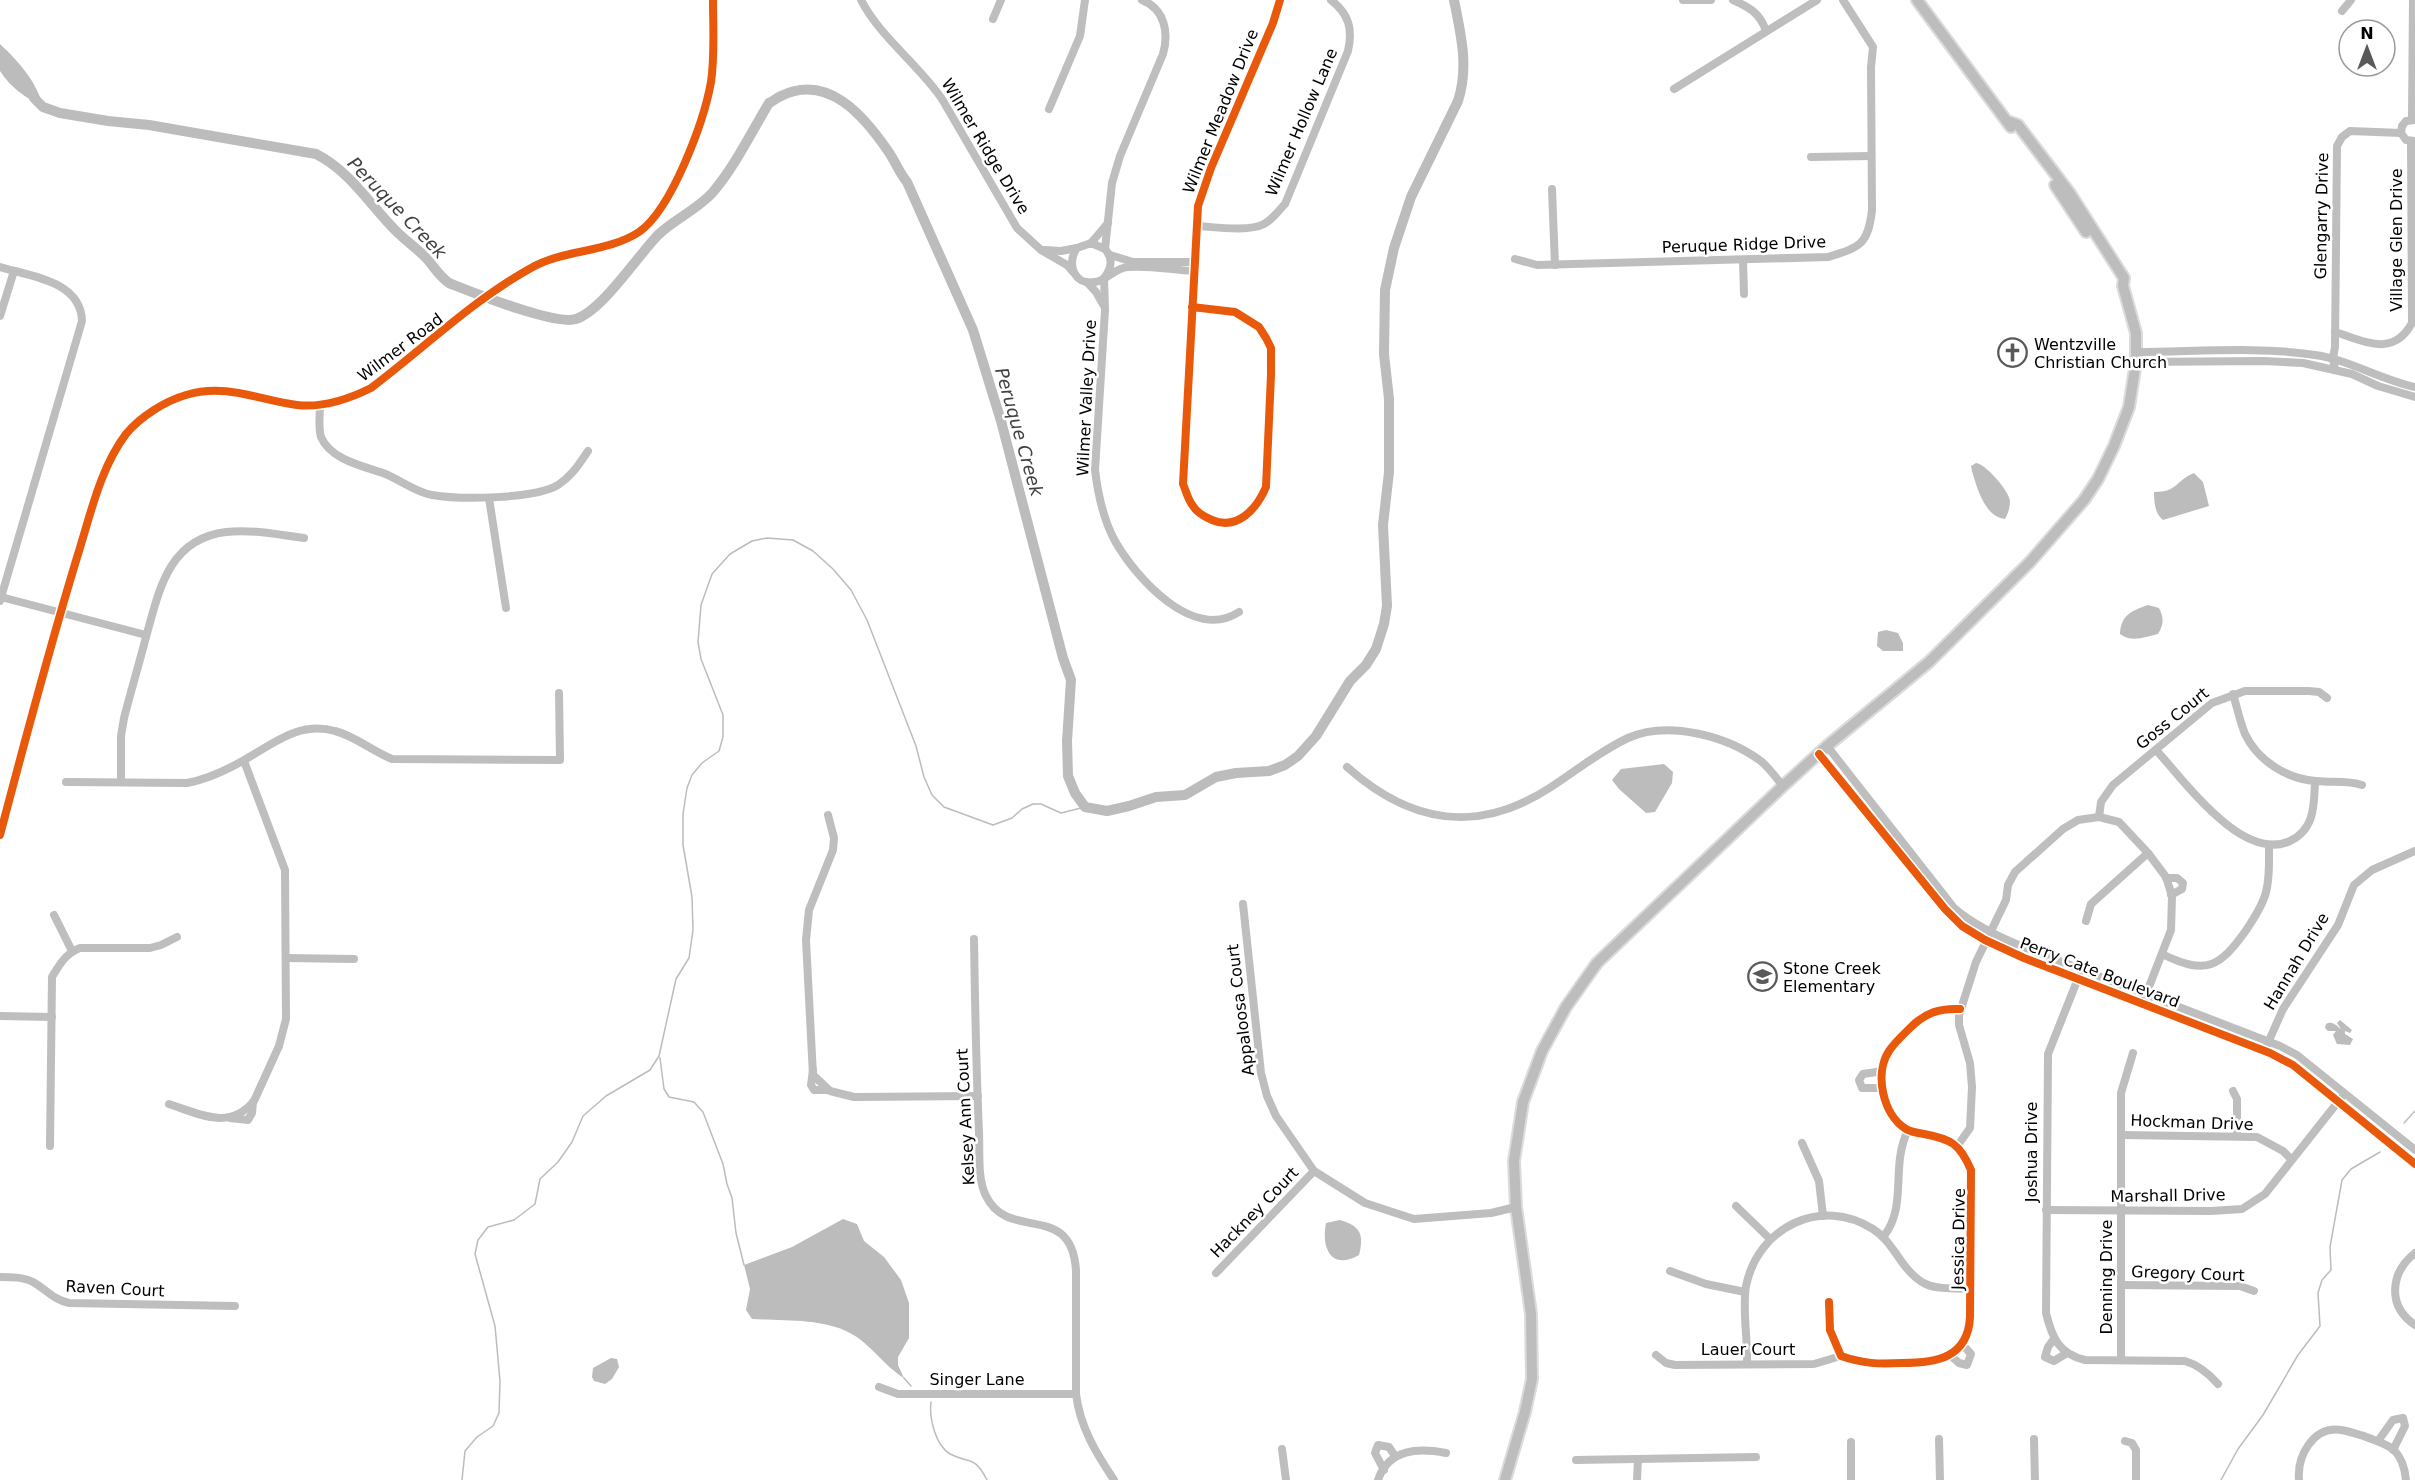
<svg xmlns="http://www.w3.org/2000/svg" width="2415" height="1480" viewBox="0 0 2415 1480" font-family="'DejaVu Sans',sans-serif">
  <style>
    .water { fill: #bcbcbc }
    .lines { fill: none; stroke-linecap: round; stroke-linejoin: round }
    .stream { stroke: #bcbcbc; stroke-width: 1.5 }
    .river { stroke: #bcbcbc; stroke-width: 10 }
    .major-casing { stroke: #dbdbdb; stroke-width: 14 }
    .minor { stroke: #bebebe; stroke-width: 8 }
    .major { stroke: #bdbdbd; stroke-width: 10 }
    .cycleway-casing { stroke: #fff; stroke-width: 11 }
    .cycleway { stroke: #e8590c; stroke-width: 8 }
    .labels { text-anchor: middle; stroke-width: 5; stroke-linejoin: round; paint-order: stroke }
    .street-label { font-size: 16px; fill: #000; stroke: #fff }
    .poi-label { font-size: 16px; fill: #000; stroke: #fff; text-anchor: start }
    .water-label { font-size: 18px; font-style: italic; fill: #414141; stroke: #fff }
  </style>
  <rect width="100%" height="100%" fill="#fff"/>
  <g class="water">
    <path d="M 0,44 C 19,62 37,82 43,107 C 25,97 11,88 0,71 Z"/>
    <path d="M 1976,463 C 1986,464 2009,491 2010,501 C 2010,507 2008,514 2005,519 C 1985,517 1977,488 1972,471 L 1971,466 Z"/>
    <path d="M 2194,473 L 2203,482 L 2209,506 L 2163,520 C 2155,514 2154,502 2154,492 C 2178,492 2175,481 2194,473 Z"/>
    <path d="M 2148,605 L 2159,608 C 2164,618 2164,624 2158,634 C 2145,637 2132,643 2120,634 C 2121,615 2131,611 2148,605 Z"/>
    <polygon points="1886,630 1898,633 1903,643 1903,651 1883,651 1877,646 1878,632"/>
    <polygon points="1664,764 1673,772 1672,783 1655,812 1646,813 1619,789 1612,780 1621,769"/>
    <path d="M 2340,1020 L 2352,1030 L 2350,1033 L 2345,1031 L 2345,1034 L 2353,1039 L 2350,1045 L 2337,1044 L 2333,1035 L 2336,1031 L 2328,1031 L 2325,1028 L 2326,1024 C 2332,1020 2337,1026 2341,1029 L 2337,1023 Z"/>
    <path d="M 843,1219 L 857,1224 L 864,1241 L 884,1257 L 901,1280 L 909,1303 L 909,1338 L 898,1357 L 898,1365 L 904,1378 C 884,1366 871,1344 850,1333 C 823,1318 782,1321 752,1319 L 746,1310 L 750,1289 L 744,1265 L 792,1247 Z"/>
    <path d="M 1340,1220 C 1361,1226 1364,1235 1359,1255 C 1331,1271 1321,1248 1326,1223 Z"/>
    <polygon points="611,1358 617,1359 619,1367 612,1379 605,1384 594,1381 592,1377 593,1368"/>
  </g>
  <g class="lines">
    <g class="stream">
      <polyline points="660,1058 664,1089 669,1097 694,1102 703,1112 723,1164 727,1184 732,1198 736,1233 744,1265"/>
      <polyline points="2404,1123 2415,1111"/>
      <polyline points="904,1378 911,1386"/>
      <path d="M 931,1402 C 929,1417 935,1445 950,1454 C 970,1464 974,1455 987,1480"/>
      <polyline points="462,1480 465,1451 477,1437 493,1426 499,1413 500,1381 495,1326 475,1254 478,1240 488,1227 514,1220 535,1204 540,1179 558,1162 572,1142 583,1116 606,1096 650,1070 659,1056 676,979 689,958 693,930 692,897 683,845 683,814 687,788 692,775 702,763 719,751 723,737 723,715 701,659 698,642 701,605 712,574 730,554 752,541 767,538 793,540 813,551 833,569 851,590 867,620 916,746 924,777 932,795 944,807 993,825 1012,818 1022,809 1033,804 1041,804 1061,813 1085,807"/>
      <polyline points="2221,1480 2238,1449 2263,1415 2298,1355 2320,1326 2318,1293 2322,1280 2331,1270 2330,1247 2342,1180 2351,1169 2380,1152"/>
    </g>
    <path class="river" d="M 34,98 L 43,107 L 60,113 L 108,121 L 149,125 L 316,154 C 350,171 370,205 396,231 C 406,241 418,249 427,259 C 435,268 439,276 449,283 C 472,292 555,326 576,319 C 603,310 638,255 659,234 C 675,219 698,209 713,192 C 735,166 751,133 769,103 C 774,101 776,98 781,96 C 828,73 864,116 888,151 C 895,161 899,172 907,182 L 973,330 L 1001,421 L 1063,658 L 1071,680 L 1067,741 L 1068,776 L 1075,793 L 1085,807 L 1107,811 L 1129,806 L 1156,797 L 1185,795 L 1216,777 L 1236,773 L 1269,771 L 1285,765 L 1298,756 L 1316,736 L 1350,681 L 1366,665 L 1376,649 L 1384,624 L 1387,606 L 1383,525 L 1389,472 L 1389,399 L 1384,354 L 1385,290 L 1394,248 L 1411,197 L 1458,101 C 1469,67 1461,35 1454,0"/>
    <defs>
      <g id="major">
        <polyline points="1917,0 2011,127"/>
        <polyline points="2055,185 2086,232"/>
        <polyline points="1505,1480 1525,1412 1532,1379 1531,1314 1516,1207 1514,1161 1523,1102 1542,1051 1566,1007 1597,963 1783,786 1827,746 1929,662 2030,562 2084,500 2098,479 2114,446 2129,407 2136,362 2136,333 2123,286 2124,278 2069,192 2018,125 2010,122"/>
      </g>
    </defs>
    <use href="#major" class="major-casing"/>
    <g class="minor">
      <path d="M 861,0 C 880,37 918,64 942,99 L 1017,228 L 1041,250 L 1067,265 L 1073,272"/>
      <polyline points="1683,0 1711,0"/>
      <path d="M 1733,0 C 1749,7 1760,13 1766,31"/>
      <polyline points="2342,11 2351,0"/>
      <polyline points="993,19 1001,0"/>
      <polyline points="1674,89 1817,0"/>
      <polyline points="1049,109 1080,36 1085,0"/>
      <polyline points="2412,119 2413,0"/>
      <polyline points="2415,141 2406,140 2401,133 2402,126 2406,121 2415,120"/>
      <polyline points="1811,157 1871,156"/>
      <polyline points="1552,189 1555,265"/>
      <path d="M 1197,226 C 1215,227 1249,232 1264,224 C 1273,219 1278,211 1285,204 L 1348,51 C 1353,29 1349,14 1331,0"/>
      <polyline points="1091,243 1108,223"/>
      <path d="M 1105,249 L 1112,183 L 1120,156 L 1163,54 C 1169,33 1165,9 1142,0"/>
      <polyline points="1045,250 1061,251 1077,248"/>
      <polyline points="1110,255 1133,262 1194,262"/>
      <path d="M 1515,259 L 1537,265 L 1828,257 C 1860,247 1868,245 1872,210 L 1871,67 L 1873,47 L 1843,0"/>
      <polyline points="1743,261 1744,294"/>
      <path d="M 0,267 C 30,276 81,281 82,321 L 0,601"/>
      <path d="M 1105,277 C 1112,267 1113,258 1105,249 L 1091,243 L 1077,248 C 1066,263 1074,286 1095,282 C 1108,280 1114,268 1128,267 C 1149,265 1172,270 1193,271"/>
      <path d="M 1104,278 L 1105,310 L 1095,470 C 1098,495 1103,519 1115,541 C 1136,578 1193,642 1239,612"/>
      <polyline points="1087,282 1096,292 1104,306"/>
      <path d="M 1192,307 L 1235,312 L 1259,327 L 1266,338 L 1271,348 L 1271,375 L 1266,487 C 1257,508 1238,531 1212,520 C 1205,517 1197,513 1193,506 C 1188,500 1186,491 1183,484 L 1198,206 L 1211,168 L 1273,23 L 1280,0"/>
      <polyline points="0,316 14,271"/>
      <path d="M 2335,332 C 2365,341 2393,358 2412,323 L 2411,142"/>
      <path d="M 2136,352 C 2194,352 2258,346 2315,355 C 2350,360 2381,380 2415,387"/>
      <polyline points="2136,362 2264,361 2303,363 2352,374 2378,386 2415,397"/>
      <polyline points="2335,370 2333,358 2335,347 2337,146 2342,137 2350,131 2401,133"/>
      <path d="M 320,405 C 320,415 318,428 321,437 C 330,459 362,466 383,473 C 399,479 415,492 432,495 C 461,500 534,499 558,485 C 572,476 579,464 588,451"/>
      <polyline points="489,498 506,608"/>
      <polyline points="1,597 146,635"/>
      <path d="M 2233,694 C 2237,707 2240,722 2245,734 C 2258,761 2287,779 2316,781 C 2332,783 2347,780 2362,785"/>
      <path d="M 1827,746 L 1954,908 C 1974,925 1997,936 2021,946 L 2280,1046 L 2297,1055 L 2415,1150"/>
      <path d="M 2156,750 C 2184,780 2242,863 2290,841 C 2315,829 2314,805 2315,781"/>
      <polyline points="1819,754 1945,909 1962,926 1985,940 2024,958 2270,1053 2293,1065 2415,1164"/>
      <path d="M 1347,767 C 1411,824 1478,835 1551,787 C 1576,771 1600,751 1628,738 C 1668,720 1728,736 1762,762 C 1770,769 1776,778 1783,786"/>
      <path d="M 66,782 L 187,783 C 208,779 227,770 246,759 C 274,743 300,721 335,731 C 355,736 372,751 392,759 L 560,760 L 559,693"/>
      <path d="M 121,782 L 121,736 L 124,718 C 131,691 139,664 146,637 C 159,591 168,539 226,532 C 252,529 279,535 304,538"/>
      <polyline points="828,815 834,838 833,850 809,910 806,940 813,1075 830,1091 854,1097 978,1096"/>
      <polyline points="2099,817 2101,802 2113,785 2212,703 2245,691 2309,691 2319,692 2327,698"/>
      <path d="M 0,835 C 25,740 50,645 79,551 C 91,512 101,467 126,434 C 140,417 165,401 186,395 C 226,383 259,400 297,405 C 323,408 349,399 371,388 C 424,348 473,300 531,268 C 564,249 607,253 639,232 C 672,209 704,121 711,82 C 715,56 713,27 713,0"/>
      <polyline points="2166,878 2177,878 2183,883 2182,889 2171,895"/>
      <polyline points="1243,904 1261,1073 1267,1096 1276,1116 1314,1171 1365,1203 1414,1219 1491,1213 1516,1207"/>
      <polyline points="54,915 72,951"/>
      <polyline points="2086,921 2091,904 2148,853"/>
      <path d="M 974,939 C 975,1004 976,1068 979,1132 C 980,1152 977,1178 986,1196 C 1009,1243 1071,1200 1076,1270 L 1076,1394 C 1080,1427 1096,1453 1114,1480"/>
      <path d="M 2162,954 C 2207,976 2220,967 2247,929 C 2254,918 2263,905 2266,892 C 2270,877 2269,861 2269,845"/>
      <polyline points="286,958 354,959"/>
      <path d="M 2079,976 L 2048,1054 L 2046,1313 C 2052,1338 2059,1354 2085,1360 L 2185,1361 C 2199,1365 2209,1374 2218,1384"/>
      <polyline points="0,1016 52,1017"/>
      <polyline points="2267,1045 2283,1009 2338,925 2354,885 2372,870 2415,851"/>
      <polyline points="813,1070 811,1085 814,1090 828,1090"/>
      <polyline points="1883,1088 1862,1088 1859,1080 1863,1074 1883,1071"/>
      <polyline points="2233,1091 2237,1099 2237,1136"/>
      <path d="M 169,1104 C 199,1114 230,1131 254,1101 L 279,1046 L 286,1019 L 285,870 L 244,761"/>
      <polyline points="230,1118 248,1120 252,1113 253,1102"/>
      <polyline points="2121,1135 2257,1137 2283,1151 2291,1159"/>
      <polyline points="1802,1143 1819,1181 1823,1216"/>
      <polyline points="1958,1145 1970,1128 1972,1087 1970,1063 1959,1025 1959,1015 1976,962 2006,900 2008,885 2015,872 2063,829 2078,820 2099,817 2119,822 2148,853 2166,877 2172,896 2171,930 2145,997"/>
      <path d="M 50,1146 L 52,977 C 60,964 65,954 80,948 L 150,948 L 161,945 L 177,937"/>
      <polyline points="1736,1206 1770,1239"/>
      <polyline points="2046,1210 2211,1211 2242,1209 2265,1194 2341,1098"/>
      <path d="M 1884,1236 C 1908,1205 1890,1167 1908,1130"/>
      <path d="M 2415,1253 C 2390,1273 2387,1306 2415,1325"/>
      <polyline points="1670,1271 1706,1284 1745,1292"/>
      <polyline points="1216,1273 1314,1171"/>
      <path d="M 0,1277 C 11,1277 23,1277 33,1282 C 47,1290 52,1299 69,1303 L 235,1306"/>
      <polyline points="2121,1285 2240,1286 2254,1291"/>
      <path d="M 1829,1302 L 1830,1330 L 1841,1356 C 1864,1364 1878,1364 1902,1363 C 1936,1363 1968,1358 1970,1317 L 1971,1170 C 1960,1144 1951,1139 1924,1134 C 1918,1133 1911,1132 1906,1129 C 1883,1115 1874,1074 1889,1051 C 1895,1042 1903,1035 1911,1027 C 1925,1013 1940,1008 1960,1009"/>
      <polyline points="2053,1340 2048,1347 2045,1357 2054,1361 2067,1353"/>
      <polyline points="1656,1355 1666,1363 1675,1365 1814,1364 1841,1356"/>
      <polyline points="1950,1355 1959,1363 1967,1365 1971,1354 1962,1344"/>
      <polyline points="2121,1360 2121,1093 2133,1053"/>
      <path d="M 1747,1364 C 1748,1339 1742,1310 1746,1286 C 1758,1227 1821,1196 1873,1229 C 1884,1236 1890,1245 1897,1255 C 1920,1290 1931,1288 1970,1289"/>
      <polyline points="879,1387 898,1394 1076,1394"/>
      <polyline points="1939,1439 1940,1480"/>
      <polyline points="2034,1439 2035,1480"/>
      <polyline points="2125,1441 2132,1443 2136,1450 2136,1480"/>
      <polyline points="2378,1441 2393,1420 2403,1418 2405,1426 2393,1450"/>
      <polyline points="1851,1442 1851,1480"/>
      <polyline points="1282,1449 1286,1480"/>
      <polyline points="1576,1460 1756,1457"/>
      <polyline points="1384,1470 1375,1453 1378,1445 1389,1447 1395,1456"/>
      <path d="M 1378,1480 C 1389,1448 1419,1448 1446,1453"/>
      <polyline points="1637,1480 1638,1459"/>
      <path d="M 2299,1480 C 2297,1456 2313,1426 2341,1430 C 2349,1431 2356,1434 2364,1436 C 2373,1440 2386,1443 2394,1450 C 2402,1458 2405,1469 2406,1480"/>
    </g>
    <use href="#major" class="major"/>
    <defs>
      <g id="cycleway">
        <path d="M 1192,307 L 1235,312 L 1259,327 L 1266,338 L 1271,348 L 1271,375 L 1266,487 C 1257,508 1238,531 1212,520 C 1205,517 1197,513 1193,506 C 1188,500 1186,491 1183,484 L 1198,206 L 1211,168 L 1273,23 L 1280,0"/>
        <polyline points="1819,754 1945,909 1962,926 1985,940 2024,958 2270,1053 2293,1065 2415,1164"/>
        <path d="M 0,835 C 25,740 50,645 79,551 C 91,512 101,467 126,434 C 140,417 165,401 186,395 C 226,383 259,400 297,405 C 323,408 349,399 371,388 C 424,348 473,300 531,268 C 564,249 607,253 639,232 C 672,209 704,121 711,82 C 715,56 713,27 713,0"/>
        <path d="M 1829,1302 L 1830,1330 L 1841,1356 C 1864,1364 1878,1364 1902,1363 C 1936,1363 1968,1358 1970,1317 L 1971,1170 C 1960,1144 1951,1139 1924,1134 C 1918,1133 1911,1132 1906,1129 C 1883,1115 1874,1074 1889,1051 C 1895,1042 1903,1035 1911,1027 C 1925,1013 1940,1008 1960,1009"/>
      </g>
    </defs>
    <use href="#cycleway" class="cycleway-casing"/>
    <use href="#cycleway" class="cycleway"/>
  </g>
  <defs>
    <symbol id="church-ring" viewBox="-11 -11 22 22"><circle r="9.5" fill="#fff" stroke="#595959" stroke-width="1.5"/><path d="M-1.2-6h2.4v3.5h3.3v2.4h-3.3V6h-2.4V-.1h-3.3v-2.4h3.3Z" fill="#595959"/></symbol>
    <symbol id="school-ring" viewBox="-11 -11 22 22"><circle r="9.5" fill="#fff" stroke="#595959" stroke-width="1.5"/><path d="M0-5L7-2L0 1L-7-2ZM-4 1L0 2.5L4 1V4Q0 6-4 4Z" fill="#595959"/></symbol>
  </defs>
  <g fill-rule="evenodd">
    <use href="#church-ring" x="1996" y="336" width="33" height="33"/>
    <use href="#school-ring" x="1746" y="960" width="33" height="33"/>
  </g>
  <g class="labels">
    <g class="street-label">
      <text transform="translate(1220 111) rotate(-68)" y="6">Wilmer Meadow Drive</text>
      <text transform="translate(1301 122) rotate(-67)" y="6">Wilmer Hollow Lane</text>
      <text transform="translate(986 146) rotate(59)" y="6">Wilmer Ridge Drive</text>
      <text transform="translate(2321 216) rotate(-89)" y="6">Glengarry Drive</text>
      <text transform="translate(2396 240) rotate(-90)" y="6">Village Glen Drive</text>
      <text transform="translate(1744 244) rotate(-2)" y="6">Peruque Ridge Drive</text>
      <text transform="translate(400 347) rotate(-37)" y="6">Wilmer Road</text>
      <text transform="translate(1086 398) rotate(-87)" y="6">Wilmer Valley Drive</text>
      <text transform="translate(2172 718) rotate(-39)" y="6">Goss Court</text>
      <text transform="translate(2296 961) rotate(-59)" y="6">Hannah Drive</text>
      <text transform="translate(2100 972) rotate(21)" y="6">Perry Cate Boulevard</text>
      <text transform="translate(1240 1010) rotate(-97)" y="6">Appaloosa Court</text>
      <text transform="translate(965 1117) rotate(-93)" y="6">Kelsey Ann Court</text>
      <text transform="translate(2192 1122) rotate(2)" y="6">Hockman Drive</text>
      <text transform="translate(2031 1152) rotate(-90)" y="6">Joshua Drive</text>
      <text transform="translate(2168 1195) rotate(-1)" y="6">Marshall Drive</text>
      <text transform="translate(1254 1212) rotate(-46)" y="6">Hackney Court</text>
      <text transform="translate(1958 1239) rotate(-89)" y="6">Jessica Drive</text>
      <text transform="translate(2188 1273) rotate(2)" y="6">Gregory Court</text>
      <text transform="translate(2106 1277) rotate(-90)" y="6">Denning Drive</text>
      <text transform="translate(115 1288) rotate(3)" y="6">Raven Court</text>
      <text x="1748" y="1355">Lauer Court</text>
      <text x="977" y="1385">Singer Lane</text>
    </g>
    <g class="poi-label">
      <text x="2034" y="350">Wentzville<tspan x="2034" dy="18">Christian Church</tspan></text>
      <text x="1783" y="974">Stone Creek<tspan x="1783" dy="18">Elementary</tspan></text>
    </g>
    <g class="water-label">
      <text transform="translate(397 208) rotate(46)" y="6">Peruque Creek</text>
      <text transform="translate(1019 432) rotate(74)" y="6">Peruque Creek</text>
    </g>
  </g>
  <g transform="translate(2367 48)"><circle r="28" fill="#ffffff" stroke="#999999" stroke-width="1.5"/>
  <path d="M0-4.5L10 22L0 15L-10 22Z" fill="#595959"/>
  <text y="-9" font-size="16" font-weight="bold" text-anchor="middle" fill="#000000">N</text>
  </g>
</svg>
